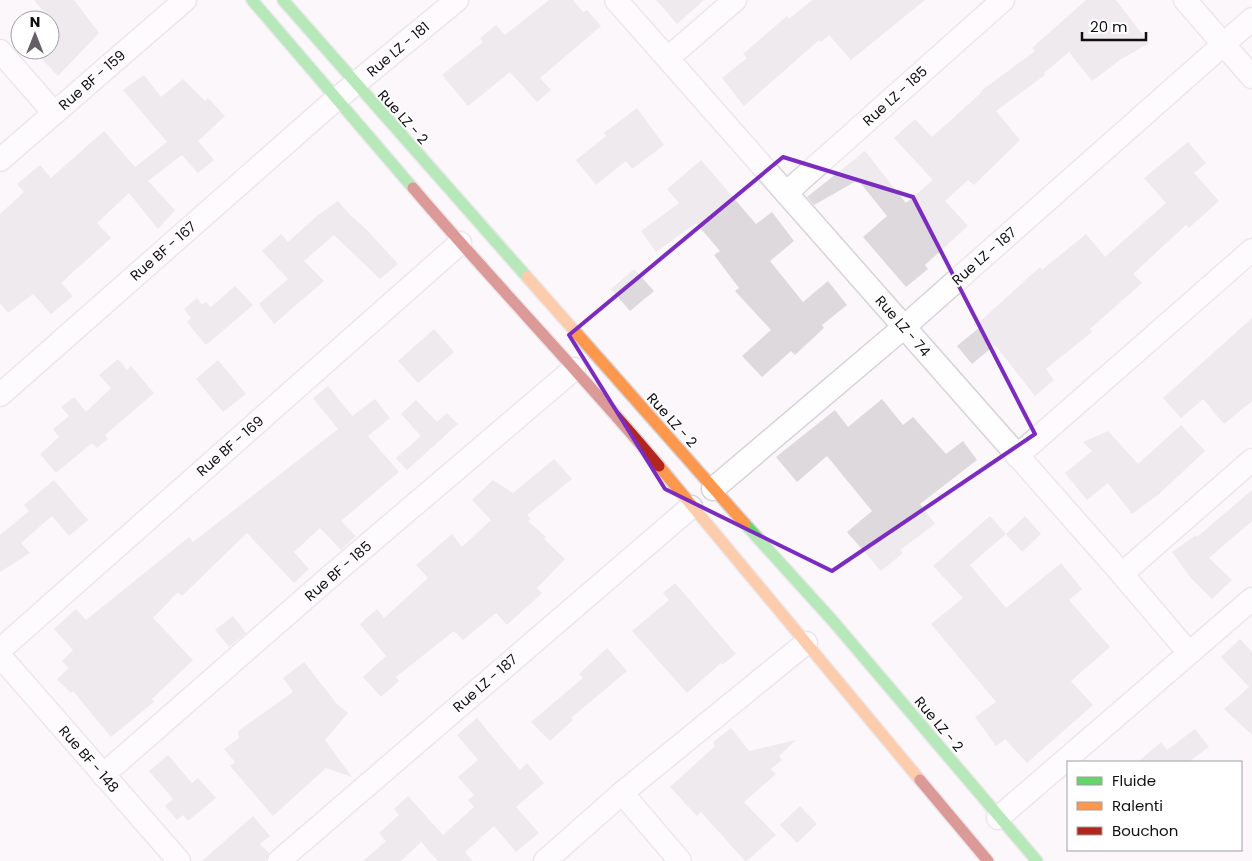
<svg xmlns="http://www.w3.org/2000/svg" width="1252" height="861" viewBox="0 0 1252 861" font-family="Poppins,sans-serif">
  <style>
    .building { fill: #ddd9dc }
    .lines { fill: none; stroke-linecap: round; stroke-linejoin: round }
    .street-casing { stroke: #d7d3d6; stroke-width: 25 }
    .fast-casing { stroke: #d7d3d6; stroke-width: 14 }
    .slow-casing { stroke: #d7d3d6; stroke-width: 14 }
    .jam-casing { stroke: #d7d3d6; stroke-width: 14 }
    .street { stroke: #fefefe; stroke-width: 22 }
    .fast { stroke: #63d668; stroke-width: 11 }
    .slow { stroke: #ff974d; stroke-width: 11 }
    .jam { stroke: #b3261e; stroke-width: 11 }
    .marked { fill: none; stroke: #7b2cbf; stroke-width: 4; stroke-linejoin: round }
    .labels { text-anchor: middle; stroke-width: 4; stroke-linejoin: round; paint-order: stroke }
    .street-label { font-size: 14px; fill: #120f12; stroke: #fff }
  </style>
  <rect width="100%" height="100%" fill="#fbf7fb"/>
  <g class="building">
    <polygon points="34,0 74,0 99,33 58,76 33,50 50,50 50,20 46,20 49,18"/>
    <polygon points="549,0 573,0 583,12 587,10 601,26 540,78 551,90 537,102 510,72 468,106 442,75 483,42 480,38 496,25 505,35"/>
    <polygon points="656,0 704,0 677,24"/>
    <polygon points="812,0 925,0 851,60 829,35 821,42 819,40 744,106 722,78 747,58 743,54 787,16 789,19"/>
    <polygon points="1086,0 1116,0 1149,43 1120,60 1092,81 1069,52 1044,73 1045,75 996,111 1020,140 974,185 968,180 945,201 968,226 925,265 928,269 906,287 863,237 887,216 858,180 814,205 807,197 865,151 906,203 933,180 894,138 915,119 932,137 982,92 981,91 1035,51 1032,48"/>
    <polygon points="144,75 161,97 183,79 205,101 208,98 225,116 198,141 214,160 198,173 182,155 148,181 175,210 158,229 129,193 97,223 111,238 61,283 73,296 51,314 33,294 8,313 0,303 0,214 24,192 17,184 40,165 51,178 104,131 135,167 167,142 123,90"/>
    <polygon points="637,108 664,145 632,169 626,161 596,185 576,160 606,136 604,133"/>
    <polygon points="1188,142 1206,163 1194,173 1219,201 1189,228 1186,225 1133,274 1142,283 1090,329 1092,332 1046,369 1054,380 1035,396 995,345 972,364 957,346 980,327 977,324 1040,267 1042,270 1086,234 1105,257 1166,203 1144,178"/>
    <polygon points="701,160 756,224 772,212 794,241 770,261 803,302 828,281 847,305 822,325 824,328 795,355 791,351 762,377 742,356 771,330 735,291 739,288 714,255 720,251 696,223 656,252 641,231 679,203 667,189"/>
    <polygon points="338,201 350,215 366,229 398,264 380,279 334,235 304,261 324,281 274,324 259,304 288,279 262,251 281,234 288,242 318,215"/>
    <polygon points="634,269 654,291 630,311 611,289"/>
    <polygon points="235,286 253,305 206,345 187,322 191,318 184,309 197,298 202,305 206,302 211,307"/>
    <polygon points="1252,318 1252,401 1224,424 1203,399 1181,418 1163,398"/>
    <polygon points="434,329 454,352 418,383 398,361"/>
    <polygon points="118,359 127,370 131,366 154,393 105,435 108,439 97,448 92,443 56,473 40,454 59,437 53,429 69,416 61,407 74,397 86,412 111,388 99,375"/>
    <polygon points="218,360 246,394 223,412 196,379"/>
    <polygon points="328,386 352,416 375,399 390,418 368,436 399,472 341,521 356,536 341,550 320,528 294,552 309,569 294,583 247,533 182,596 178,592 153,618 193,660 152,699 154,702 111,737 73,691 71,693 57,679 69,668 62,661 73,650 54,629 76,609 86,620 189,537 193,542 338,429 313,398"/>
    <polygon points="882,399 903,425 913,417 946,454 963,441 977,460 920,504 935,524 900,550 903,553 881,571 847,532 872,511 827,456 797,482 776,457 835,410 848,427"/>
    <polygon points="416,400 437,422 447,413 458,424 407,470 396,458 421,436 401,414"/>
    <polygon points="1181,425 1205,451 1159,494 1132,514 1108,483 1087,500 1065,473 1092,451 1083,442 1108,431 1138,464"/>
    <polygon points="554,459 572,479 527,515 531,519 528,521 546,537 544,539 565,559 537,588 542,593 507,625 496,613 463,640 454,631 396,677 399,681 381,697 363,677 386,656 360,624 377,609 384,618 428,578 416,565 452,534 462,547 491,520 472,500 493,480 513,493"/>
    <polygon points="54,480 88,520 69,536 52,516 21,543 30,553 0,572 0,535 29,511 24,505"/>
    <polygon points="1252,490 1252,521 1209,558 1232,580 1212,599 1190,577 1172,552 1196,535 1197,537"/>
    <polygon points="990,516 1006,534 970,565 1006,608 1061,563 1082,589 1069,600 1110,647 1071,681 1093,705 1027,763 1005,739 996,746 975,717 996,702 931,624 963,598 933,566"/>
    <polygon points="1025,516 1041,534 1022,552 1006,534"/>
    <polygon points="675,583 736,654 722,665 721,663 687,693 632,631 669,600 663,593"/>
    <polygon points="233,616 246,633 229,647 215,630"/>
    <polygon points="1240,639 1252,652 1252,735 1224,709 1249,687 1221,657"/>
    <polygon points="607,648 627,671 571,718 573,720 550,741 531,722 583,678 579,674"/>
    <polygon points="304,662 337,704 348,713 325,740 352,777 326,768 273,816 230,766 235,762 224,749 239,738 238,731 293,692 283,678"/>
    <polygon points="477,718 520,770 527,763 544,783 516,807 539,833 516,852 494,826 465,852 473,861 438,861 421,842 401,861 363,861 386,841 379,833 399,815 394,809 408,796 443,835 474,807 468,800 474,795 458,777 478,760 457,735"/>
    <polygon points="731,728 749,751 796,740 779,756 782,760 771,769 776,774 744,802 776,835 747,861 745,861 701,812 697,816 670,787 715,746 713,742"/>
    <polygon points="1195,729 1209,747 1188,762 1138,762 1161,742 1167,750"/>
    <polygon points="168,755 192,783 198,778 216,798 188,821 183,815 177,820 165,806 173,799 149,771"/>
    <polygon points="800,806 817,824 797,843 780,825"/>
    <polygon points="253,816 270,836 260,844 269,853 266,861 202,861"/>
  </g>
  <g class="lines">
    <defs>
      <g id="street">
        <polyline points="616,0 1122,574 1189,653"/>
        <polyline points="1185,0 1252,77"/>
        <polyline points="0,51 54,113"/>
        <polyline points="668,58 735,0"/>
        <polyline points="0,160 185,0"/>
        <polyline points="786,193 1003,0"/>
        <polyline points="0,395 327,107 457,0"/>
        <polyline points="1017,456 1252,250"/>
        <polyline points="713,489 904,327 1252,19"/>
        <polyline points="1122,574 1252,460"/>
        <polyline points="0,650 460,243"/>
        <polyline points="0,656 179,861"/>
        <polyline points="103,775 332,575 574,369"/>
        <polyline points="622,793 680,861"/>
        <polyline points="998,818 1252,599"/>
        <polyline points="279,861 691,507"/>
        <polyline points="545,861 622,793 806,643"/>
      </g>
      <g id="fast">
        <polyline points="252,0 413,188"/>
        <polyline points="283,0 527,277"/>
        <polyline points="745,524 832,620 1037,861"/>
      </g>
      <g id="slow">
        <polyline points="527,277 745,524"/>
        <polyline points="659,466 920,780"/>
      </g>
      <g id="jam">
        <path d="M 413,188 C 493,282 579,371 659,466"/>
        <polyline points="920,780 988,861"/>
      </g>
    </defs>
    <use href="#street" class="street-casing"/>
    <use href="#fast" class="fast-casing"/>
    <use href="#slow" class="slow-casing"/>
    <use href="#jam" class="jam-casing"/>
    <use href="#street" class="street"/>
    <use href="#fast" class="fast"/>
    <use href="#slow" class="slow"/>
    <use href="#jam" class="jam"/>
  </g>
  <path d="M0 0H1252V861H0ZM 783,157 L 913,197 L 1035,434 L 832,571 L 665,489 L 569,335 Z" fill="#fbf7fb" fill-opacity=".55" fill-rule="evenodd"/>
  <path class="marked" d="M 783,157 L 913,197 L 1035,434 L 832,571 L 665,489 L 569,335 Z"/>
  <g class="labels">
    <g class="street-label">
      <text transform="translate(398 49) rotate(-40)" y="5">Rue LZ - 181</text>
      <text transform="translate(92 80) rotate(-41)" y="5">Rue BF - 159</text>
      <text transform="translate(895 96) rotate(-42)" y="5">Rue LZ - 185</text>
      <text transform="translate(403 117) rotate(48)" y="5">Rue LZ - 2</text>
      <text transform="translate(163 251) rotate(-41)" y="5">Rue BF - 167</text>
      <text transform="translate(984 256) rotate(-41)" y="5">Rue LZ - 187</text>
      <text transform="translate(903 326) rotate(49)" y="5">Rue LZ - 74</text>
      <text transform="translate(672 420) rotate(48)" y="5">Rue LZ - 2</text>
      <text transform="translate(230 446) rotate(-41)" y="5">Rue BF - 169</text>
      <text transform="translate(338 571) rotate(-41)" y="5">Rue BF - 185</text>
      <text transform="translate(485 683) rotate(-41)" y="5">Rue LZ - 187</text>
      <text transform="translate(939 724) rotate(50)" y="5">Rue LZ - 2</text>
      <text transform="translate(89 759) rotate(49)" y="5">Rue BF - 148</text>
    </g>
  </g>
  <rect x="1067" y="761" width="175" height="90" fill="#ffffff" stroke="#a09fa0"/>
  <rect x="1077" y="777" width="25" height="8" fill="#63d668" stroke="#a09fa0"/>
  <text x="1112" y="786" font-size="15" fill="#120f12">Fluide</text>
  <rect x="1077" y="802" width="25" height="8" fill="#ff974d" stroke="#a09fa0"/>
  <text x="1112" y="811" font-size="15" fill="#120f12">Ralenti</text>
  <rect x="1077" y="827" width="25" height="8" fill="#b3261e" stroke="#a09fa0"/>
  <text x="1112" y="836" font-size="15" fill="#120f12">Bouchon</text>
  <g transform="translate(35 35)"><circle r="24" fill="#ffffff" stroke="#a09fa0"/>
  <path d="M0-4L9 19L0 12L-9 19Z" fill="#646064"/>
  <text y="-8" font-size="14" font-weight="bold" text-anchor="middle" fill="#120f12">N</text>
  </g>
  <path d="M1082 32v8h64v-8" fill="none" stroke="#120f12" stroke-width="2.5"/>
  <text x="1090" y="32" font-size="15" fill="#120f12" stroke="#ffffff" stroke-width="4" paint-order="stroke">20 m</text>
</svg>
